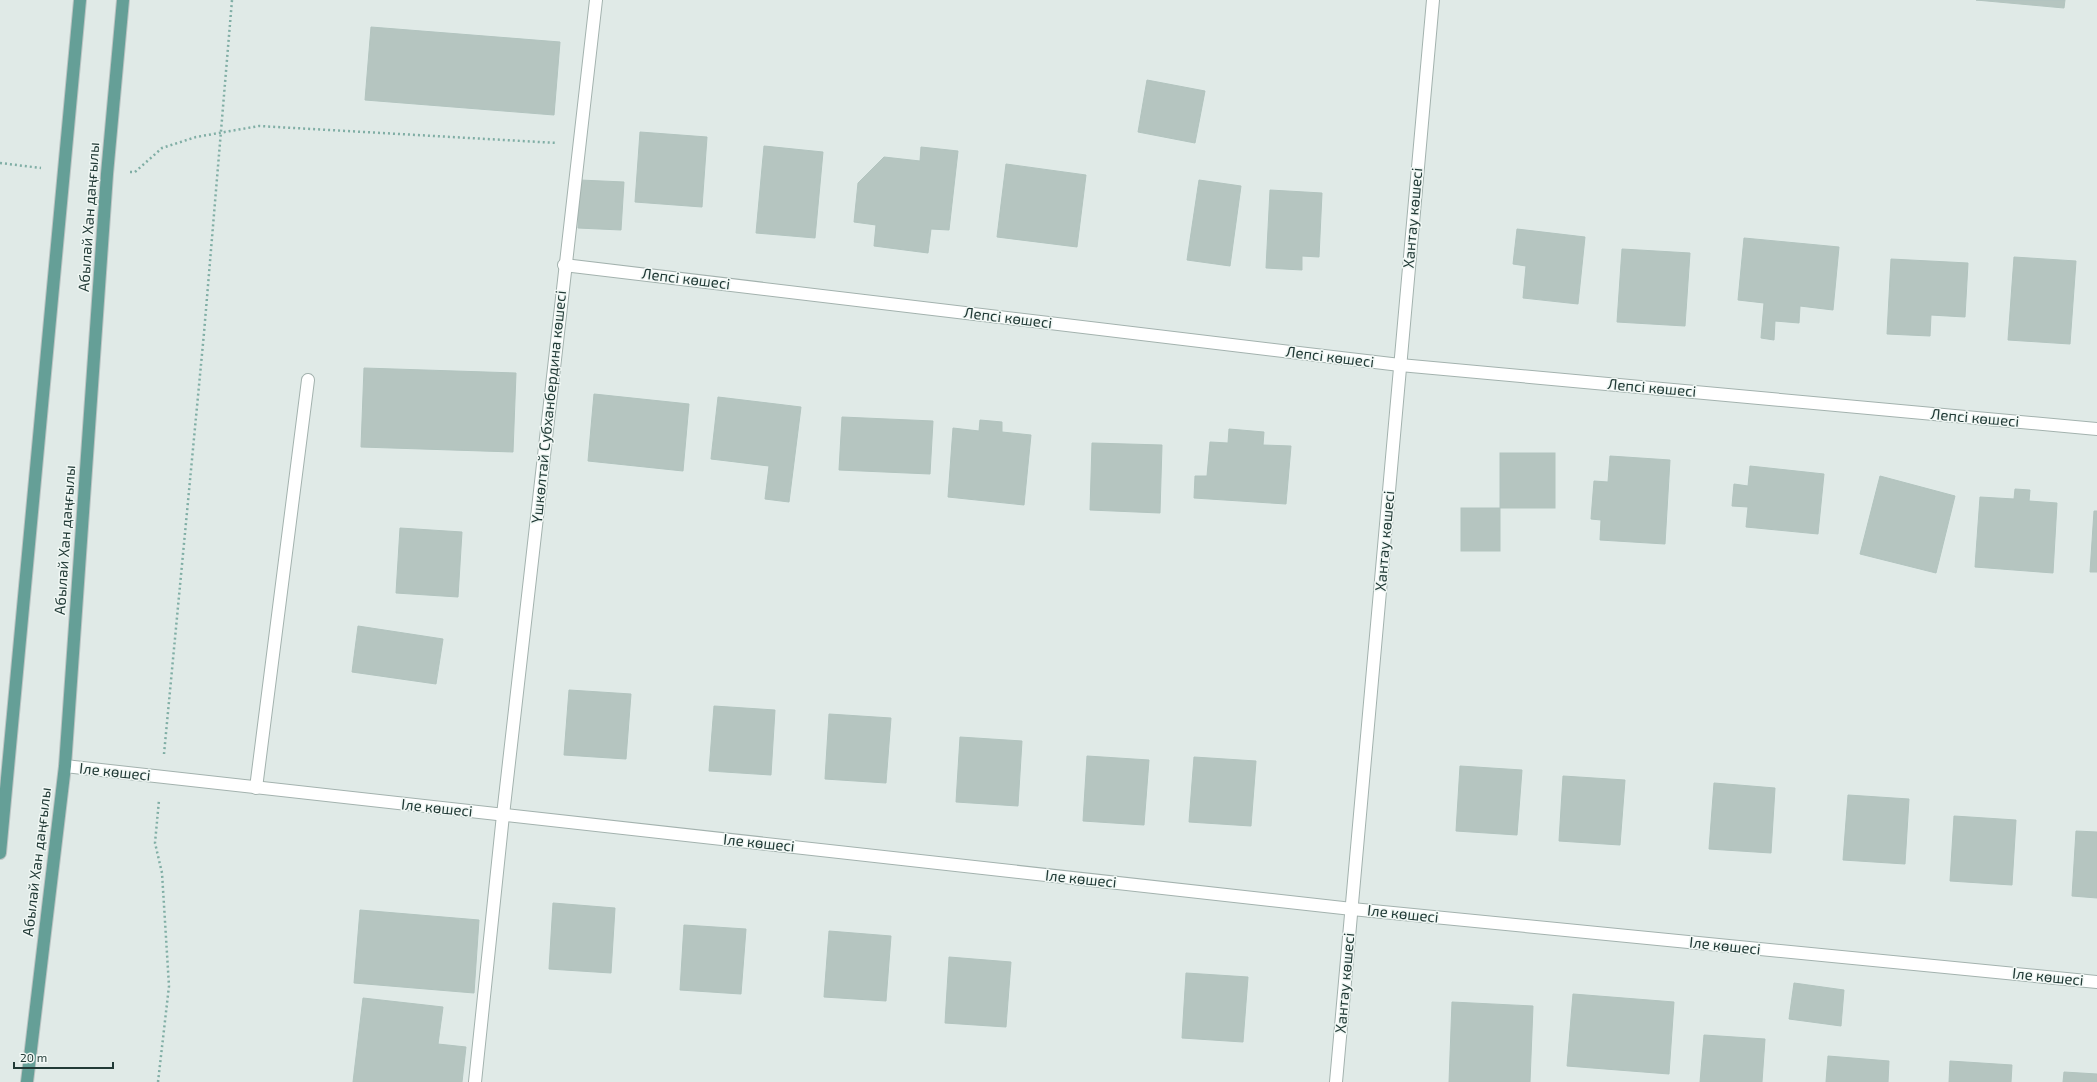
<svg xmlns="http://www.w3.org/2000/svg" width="2097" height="1082" viewBox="0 0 2097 1082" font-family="'Exo 2',sans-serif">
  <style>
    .building { fill: #b5c5c0; stroke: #b2c4bf }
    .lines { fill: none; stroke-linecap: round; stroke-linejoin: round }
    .minor-casing { stroke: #a3b2ae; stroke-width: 14 }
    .major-casing { stroke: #bcc4c3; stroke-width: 14 }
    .path { stroke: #80aea5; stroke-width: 2.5; stroke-dasharray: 2 3; stroke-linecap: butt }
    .minor { stroke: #fff; stroke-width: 12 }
    .major { stroke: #659f97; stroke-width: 12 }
    .labels { text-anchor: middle; stroke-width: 3; stroke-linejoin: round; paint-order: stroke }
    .street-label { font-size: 15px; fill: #213a36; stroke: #f0f7f4 }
  </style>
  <rect width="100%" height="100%" fill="#e0eae7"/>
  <g class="building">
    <polygon points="1976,0 2065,0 2064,8"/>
    <polygon points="371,27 560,42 554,115 365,100"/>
    <polygon points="1147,80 1205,91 1195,143 1138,132"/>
    <polygon points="640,132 707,137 702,207 635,202"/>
    <polygon points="764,146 823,152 815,238 756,233"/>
    <polygon points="921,147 958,151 949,230 931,229 928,253 874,246 876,225 854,222 858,183 884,157 920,161"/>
    <polygon points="1006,164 1086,175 1077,247 997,237"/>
    <polygon points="580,180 624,182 621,230 578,228"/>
    <polygon points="1199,180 1241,186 1230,266 1187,260"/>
    <polygon points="1270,190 1322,193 1319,257 1302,256 1302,270 1266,268"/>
    <polygon points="1517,229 1585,237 1578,304 1523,298 1526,266 1513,264"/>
    <polygon points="1744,238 1839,247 1833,310 1800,306 1799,323 1775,321 1774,340 1761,338 1764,303 1738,300"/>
    <polygon points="1622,249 1690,253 1685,326 1617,322"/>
    <polygon points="2014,257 2076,261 2070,344 2008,340"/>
    <polygon points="1891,259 1968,263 1965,317 1931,315 1930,336 1887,334"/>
    <polygon points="364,368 516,373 513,452 361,447"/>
    <polygon points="594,394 689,404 683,471 588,461"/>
    <polygon points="718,397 801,407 789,502 765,499 769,466 711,459"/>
    <polygon points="842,417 933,421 930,474 839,470"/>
    <polygon points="980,420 1002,422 1002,432 1031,435 1024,505 948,497 953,428 979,431"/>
    <polygon points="1229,429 1264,432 1263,445 1291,446 1286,504 1194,498 1195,476 1207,476 1210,442 1228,443"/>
    <polygon points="1092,443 1162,445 1160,513 1090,510"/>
    <rect x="1500" y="453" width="55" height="55"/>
    <polygon points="1610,456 1670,460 1665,544 1600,540 1601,520 1591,519 1594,481 1608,482"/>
    <polygon points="1750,466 1824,474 1818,534 1746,527 1748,507 1732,506 1734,484 1748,486"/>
    <polygon points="1880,476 1955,496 1936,573 1860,554"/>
    <polygon points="2015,489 2030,490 2029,501 2057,503 2053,573 1975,567 1980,497 2014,499"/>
    <rect x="1461" y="508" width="39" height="43"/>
    <polygon points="2094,511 2097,511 2097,572 2090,572"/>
    <polygon points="400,528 462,532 458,597 396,593"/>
    <polygon points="358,626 443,639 436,684 352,672"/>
    <polygon points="569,690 631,694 626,759 564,755"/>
    <polygon points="714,706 775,710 771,775 709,771"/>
    <polygon points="829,714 891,718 886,783 825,779"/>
    <polygon points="960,737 1022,741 1018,806 956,802"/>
    <polygon points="1087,756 1149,760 1144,825 1083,821"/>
    <polygon points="1194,757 1256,761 1251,826 1189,822"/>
    <polygon points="1460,766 1522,770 1517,835 1456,831"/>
    <polygon points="1563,776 1625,780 1620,845 1559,841"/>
    <polygon points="1714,783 1775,788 1771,853 1709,849"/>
    <polygon points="1848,795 1909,799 1905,864 1843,860"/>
    <polygon points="1954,816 2016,820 2012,885 1950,881"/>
    <polygon points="2076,831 2097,832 2097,898 2072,896"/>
    <polygon points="553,903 615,908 611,973 549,969"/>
    <polygon points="360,910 479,920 474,993 354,983"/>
    <polygon points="684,925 746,929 741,994 680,990"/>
    <polygon points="829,931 891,936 886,1001 824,997"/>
    <polygon points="949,957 1011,962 1006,1027 945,1023"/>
    <polygon points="1186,973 1248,977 1243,1042 1182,1038"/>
    <polygon points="1794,983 1844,990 1841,1026 1789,1019"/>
    <polygon points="1573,994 1674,1002 1669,1074 1567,1066"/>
    <polygon points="363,998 443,1007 438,1044 466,1047 462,1082 353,1082"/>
    <polygon points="1452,1002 1533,1006 1530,1082 1449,1082"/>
    <polygon points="1704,1035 1765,1039 1762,1082 1700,1082"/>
    <polygon points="1828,1056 1889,1061 1888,1082 1826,1082"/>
    <polygon points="1950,1061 2012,1065 2011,1082 1949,1082"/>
    <polygon points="2064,1072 2097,1074 2097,1082 2063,1082"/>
  </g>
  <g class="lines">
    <defs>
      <g id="minor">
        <polyline points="564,265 1400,365 2097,429"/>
        <polyline points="65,766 1352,909 2097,982"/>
        <polyline points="256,788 308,380"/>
        <polyline points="475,1082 503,815 596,0"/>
        <polyline points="1336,1082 1433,0"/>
      </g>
      <g id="major">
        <polyline points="0,853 80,0"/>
        <polyline points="27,1082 65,766 107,174 123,0"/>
      </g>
    </defs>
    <use href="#minor" class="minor-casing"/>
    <use href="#major" class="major-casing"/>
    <g class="path">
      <polyline points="0,163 41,168"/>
      <polyline points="130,172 135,172 162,148 196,137 259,126 557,143"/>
      <polyline points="164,754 204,333 232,0"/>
      <polyline points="158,1082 169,986 162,873 155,843 159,800"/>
    </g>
    <use href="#minor" class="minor"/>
    <use href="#major" class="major"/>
  </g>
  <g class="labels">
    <g class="street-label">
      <text transform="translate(89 217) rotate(-86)" y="5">Абылай Хан даңғылы</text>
      <text transform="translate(1413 218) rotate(-85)" y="5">Хантау көшесі</text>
      <text transform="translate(686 279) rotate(7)" y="5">Лепсі көшесі</text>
      <text transform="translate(1008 318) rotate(7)" y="5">Лепсі көшесі</text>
      <text transform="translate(1330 357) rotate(7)" y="5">Лепсі көшесі</text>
      <text transform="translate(1652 388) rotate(5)" y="5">Лепсі көшесі</text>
      <text transform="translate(549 407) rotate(-84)" y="5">Үшкөлтай Субханбердина көшесі</text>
      <text transform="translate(1975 418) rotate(5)" y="5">Лепсі көшесі</text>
      <text transform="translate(65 540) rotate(-86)" y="5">Абылай Хан даңғылы</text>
      <text transform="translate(1385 541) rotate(-85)" y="5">Хантау көшесі</text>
      <text transform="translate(115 772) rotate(6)" y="5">Іле көшесі</text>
      <text transform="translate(437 808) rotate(6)" y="5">Іле көшесі</text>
      <text transform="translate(759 843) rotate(6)" y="5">Іле көшесі</text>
      <text transform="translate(37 862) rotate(-83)" y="5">Абылай Хан даңғылы</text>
      <text transform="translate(1081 879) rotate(6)" y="5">Іле көшесі</text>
      <text transform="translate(1403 914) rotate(6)" y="5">Іле көшесі</text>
      <text transform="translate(1725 946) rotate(6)" y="5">Іле көшесі</text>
      <text transform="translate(2048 977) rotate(6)" y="5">Іле көшесі</text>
      <text transform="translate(1345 983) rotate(-85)" y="5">Хантау көшесі</text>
    </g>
  </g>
  <path d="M14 1062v6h99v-6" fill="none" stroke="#213a36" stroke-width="2"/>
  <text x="20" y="1062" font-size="12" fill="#213a36" stroke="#f0f7f4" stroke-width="3" paint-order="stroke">20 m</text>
</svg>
